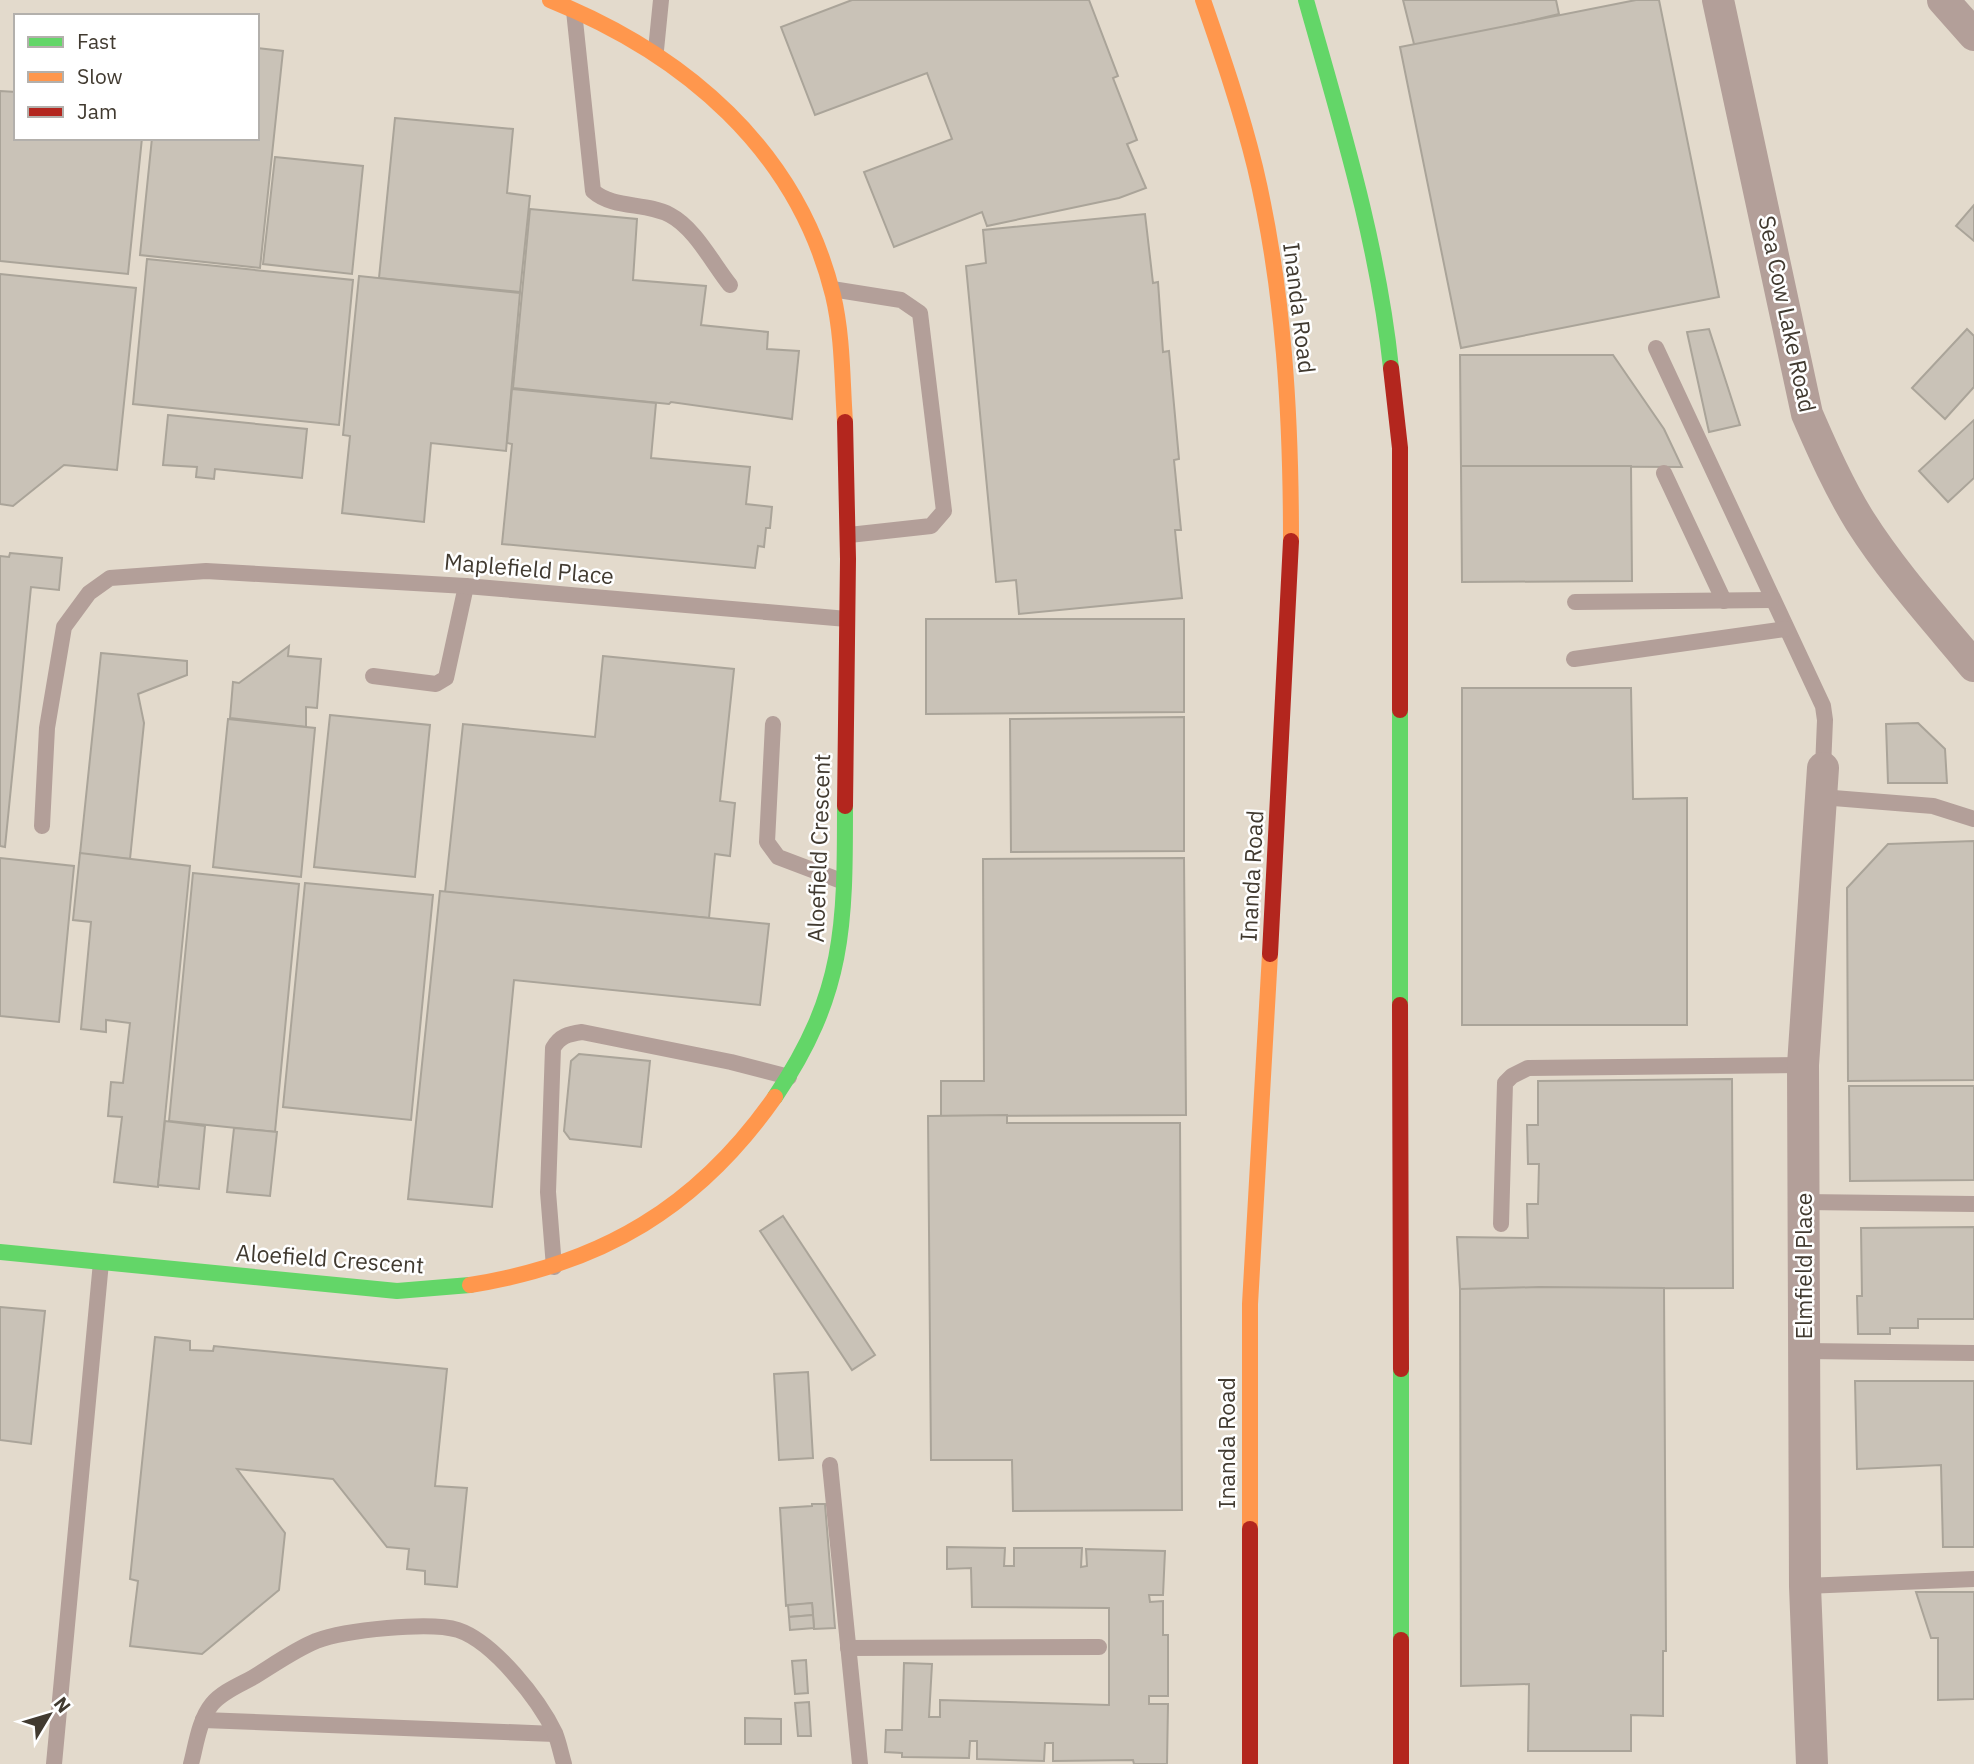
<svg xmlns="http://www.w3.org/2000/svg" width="1974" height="1764" viewBox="0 0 1974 1764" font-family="'IBM Plex Sans',sans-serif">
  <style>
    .building { fill: #c9c2b7; stroke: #aaa499; stroke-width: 2 }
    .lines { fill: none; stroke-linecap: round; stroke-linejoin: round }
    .lane { stroke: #b39f99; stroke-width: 16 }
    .street { stroke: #b39f99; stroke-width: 32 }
    .fast { stroke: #63d668; stroke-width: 16 }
    .slow { stroke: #ff974d; stroke-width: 16 }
    .jam { stroke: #b3261e; stroke-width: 16 }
    .labels { text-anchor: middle; stroke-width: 5; stroke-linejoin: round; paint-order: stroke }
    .street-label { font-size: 23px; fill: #413a30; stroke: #fff }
  </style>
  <rect width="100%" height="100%" fill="#e3dacc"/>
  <g class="building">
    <polygon points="852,0 1089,0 1118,76 1113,78 1137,140 1127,144 1146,188 1119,198 987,226 982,212 894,247 864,172 952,139 927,73 815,115 781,27"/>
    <polygon points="1403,0 1556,0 1559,14 1415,48"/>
    <polygon points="1636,0 1659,0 1719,297 1461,348 1400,47"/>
    <polygon points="257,48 283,51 260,268 140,255 152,138 257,138"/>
    <polygon points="0,91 16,92 16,138 142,138 128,274 0,261"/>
    <polygon points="395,118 513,129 507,193 530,196 520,292 379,278"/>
    <polygon points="275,157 363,166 352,274 263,264"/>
    <polygon points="1974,205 1974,241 1956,226"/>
    <polygon points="530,209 637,219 633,280 706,286 701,325 768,332 767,349 799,351 792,419 671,402 669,404 513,388"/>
    <polygon points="1145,214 1153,283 1158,282 1163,352 1169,351 1179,459 1174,460 1181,530 1175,530 1182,598 1019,614 1016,580 996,582 966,266 986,263 983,230"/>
    <polygon points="147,259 353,280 339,425 133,404"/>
    <polygon points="0,274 136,288 117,470 64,465 13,506 0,504"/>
    <polygon points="359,276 520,293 506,451 431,443 424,522 342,513 350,436 343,435"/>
    <polygon points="1709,329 1740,425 1709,432 1687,332"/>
    <polygon points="1967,329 1974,336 1974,387 1945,419 1912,388"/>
    <polygon points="1460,355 1613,355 1664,429 1682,467 1461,466"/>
    <polygon points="512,389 656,403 651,458 750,467 746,504 772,507 770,528 766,528 764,547 758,546 755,568 502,544 512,444 507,443"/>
    <polygon points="168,415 307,429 302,478 215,469 214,479 196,477 197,467 163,465"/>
    <polygon points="1974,420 1974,478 1948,502 1919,471"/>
    <polygon points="1461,466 1631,466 1632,581 1462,582"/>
    <polygon points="10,553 62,558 59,590 31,587 5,847 0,846 0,556 9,557"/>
    <polygon points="926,619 1184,619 1184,712 926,714"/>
    <polygon points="289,646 288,656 321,659 317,708 306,707 306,727 230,718 233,682 239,683"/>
    <polygon points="101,653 187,661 187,675 138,694 144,723 130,859 80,854"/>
    <polygon points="603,656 734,669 720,801 735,803 730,856 715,854 709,918 445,892 463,724 595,737"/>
    <polygon points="1462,688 1631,688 1633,799 1687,798 1687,1025 1462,1025"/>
    <polygon points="330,715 430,725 415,877 314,867"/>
    <polygon points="1184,717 1184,851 1011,852 1010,719"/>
    <polygon points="228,719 315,728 301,877 213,867"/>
    <polygon points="1918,723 1945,749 1947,783 1888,783 1886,724"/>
    <polygon points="1974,841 1974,1080 1848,1081 1847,888 1888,844"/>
    <polygon points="80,853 190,866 158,1187 114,1182 122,1117 108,1116 111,1082 123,1083 130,1023 106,1020 106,1032 81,1029 91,922 73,920"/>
    <polygon points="0,858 74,866 59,1022 0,1016"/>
    <polygon points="1184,858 1186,1115 941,1116 941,1081 984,1081 983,859"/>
    <polygon points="193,873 299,884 275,1132 169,1121"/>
    <polygon points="305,883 433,895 411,1120 283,1107"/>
    <polygon points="440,891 769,924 760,1005 514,980 492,1207 408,1199"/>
    <polygon points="579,1054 650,1061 641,1147 570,1139 564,1131 571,1061"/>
    <polygon points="1732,1079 1733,1288 1460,1289 1457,1237 1528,1238 1527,1204 1538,1204 1539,1164 1528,1164 1527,1125 1538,1125 1538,1081"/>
    <polygon points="1849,1086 1974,1086 1974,1180 1850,1181"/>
    <polygon points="1007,1115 1007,1123 1180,1123 1182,1510 1013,1511 1012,1460 931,1460 928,1116"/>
    <polygon points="165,1121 205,1126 199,1189 158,1185"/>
    <polygon points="234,1128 277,1132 270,1196 227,1192"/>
    <polygon points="783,1216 875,1355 852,1370 760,1231"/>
    <polygon points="1974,1227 1974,1319 1918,1319 1918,1328 1890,1328 1890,1334 1858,1334 1857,1296 1862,1296 1861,1228"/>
    <polygon points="1539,1287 1664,1288 1666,1651 1663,1651 1663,1716 1631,1715 1631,1751 1528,1751 1529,1684 1461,1686 1460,1289"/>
    <polygon points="0,1307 45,1311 31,1444 0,1440"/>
    <polygon points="155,1337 190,1341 190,1350 213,1351 214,1346 447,1369 435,1486 467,1488 457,1587 425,1584 425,1571 407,1569 409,1549 387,1547 333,1479 237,1469 285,1533 279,1590 202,1654 130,1646 138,1581 130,1579"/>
    <polygon points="808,1372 813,1458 779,1460 774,1374"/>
    <polygon points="1855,1381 1974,1381 1974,1547 1943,1547 1941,1465 1857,1469"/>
    <polygon points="812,1504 825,1504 835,1628 814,1629 812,1603 786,1606 780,1508 812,1506"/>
    <polygon points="947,1547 1005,1548 1004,1566 1014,1566 1014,1548 1082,1548 1081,1567 1087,1566 1086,1549 1165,1551 1163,1595 1149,1595 1150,1602 1163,1601 1163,1635 1168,1635 1168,1696 1149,1696 1149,1704 1168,1704 1167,1764 1134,1764 1133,1760 1053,1761 1053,1743 1045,1743 1044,1761 977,1759 977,1741 970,1741 969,1758 902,1757 902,1753 885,1752 886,1730 902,1730 904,1663 932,1664 929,1717 940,1717 940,1700 1109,1705 1109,1608 972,1607 971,1568 947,1569"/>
    <polygon points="1916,1592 1974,1592 1974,1699 1938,1700 1938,1638 1931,1638"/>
    <polygon points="812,1603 813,1615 789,1617 788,1605"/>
    <polygon points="813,1615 814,1628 790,1630 789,1617"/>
    <polygon points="806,1660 808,1693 795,1694 792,1661"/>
    <polygon points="809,1702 811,1736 798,1736 795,1703"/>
    <polygon points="745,1718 781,1719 781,1744 745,1744"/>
  </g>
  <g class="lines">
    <g class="lane">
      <path d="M 574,11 L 593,191 C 613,209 646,202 670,215 C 695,228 713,264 730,285"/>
      <polyline points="656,50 661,0"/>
      <polyline points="832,289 901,300 920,313 944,511 931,526 849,535"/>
      <polyline points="1656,348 1823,706 1825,720 1823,768"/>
      <polyline points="1664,473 1724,601"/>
      <polyline points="1575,602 1771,600"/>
      <polyline points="1574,659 1785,629"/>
      <polyline points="373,676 436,684 446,678 466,586"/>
      <polyline points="773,724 767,842 778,857 844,882"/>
      <polyline points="1821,797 1933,806 1974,819"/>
      <polyline points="42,826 47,728 64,627 89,593 110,578 206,571 466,586 847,619"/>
      <polyline points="1804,1202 1974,1204"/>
      <polyline points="1501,1224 1505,1083 1512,1076 1528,1068 1803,1065"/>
      <path d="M 554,1267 L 548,1192 L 553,1048 C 560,1036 568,1034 582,1032 L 731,1062 L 789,1077"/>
      <polyline points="1805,1351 1974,1353"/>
      <polyline points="830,1465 860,1764"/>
      <polyline points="1805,1586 1974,1579"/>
      <polyline points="848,1648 1099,1647"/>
      <polyline points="203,1720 555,1734"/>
      <polyline points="54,1764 101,1262"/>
      <path d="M 191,1764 C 196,1745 199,1720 212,1704 C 222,1692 239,1685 252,1678 C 272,1666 294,1650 316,1641 C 345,1630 430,1621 458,1630 C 494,1642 539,1700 555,1733 C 559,1743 561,1754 564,1764"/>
    </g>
    <g class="street">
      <path d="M 1718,0 L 1807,414 C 1823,451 1839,487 1860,521 C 1893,573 1935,619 1974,666"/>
      <polyline points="1943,0 1974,35"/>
      <polyline points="1812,1764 1805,1586 1803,1065 1823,768"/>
    </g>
    <g class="fast">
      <path d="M 1306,0 C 1340,121 1378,242 1391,368"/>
      <polyline points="1400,710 1400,1005"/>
      <path d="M 775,1097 C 845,993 845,926 845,806"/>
      <polyline points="0,1252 397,1291 470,1285"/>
      <polyline points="1401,1369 1401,1640"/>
    </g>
    <g class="slow">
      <path d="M 550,0 C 684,54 797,149 833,295 C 843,337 842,380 845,422"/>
      <path d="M 1203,0 C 1222,55 1241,110 1255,167 C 1284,289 1291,416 1291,541"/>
      <path d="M 470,1285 C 602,1264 698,1207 775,1097"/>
      <polyline points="1250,1529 1250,1304 1270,954"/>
    </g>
    <g class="jam">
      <polyline points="1391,368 1400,448 1400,710"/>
      <polyline points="845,422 848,559 845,806"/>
      <polyline points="1270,954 1291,541"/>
      <polyline points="1400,1005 1401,1369"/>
      <polyline points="1250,1529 1250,1764"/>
      <polyline points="1401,1640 1401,1764"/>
    </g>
  </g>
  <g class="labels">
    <g class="street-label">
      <text transform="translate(1299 308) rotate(83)" y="8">Inanda Road</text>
      <text transform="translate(1787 314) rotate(78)" y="8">Sea Cow Lake Road</text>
      <text transform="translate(529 569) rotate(5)" y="8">Maplefield Place</text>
      <text transform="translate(819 848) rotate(-88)" y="8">Aloefield Crescent</text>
      <text transform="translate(1252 876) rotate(-87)" y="8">Inanda Road</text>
      <text transform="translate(330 1259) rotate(4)" y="8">Aloefield Crescent</text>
      <text transform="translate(1804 1266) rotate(-90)" y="8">Elmfield Place</text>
      <text transform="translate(1227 1443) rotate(-90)" y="8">Inanda Road</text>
    </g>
  </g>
  <rect x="14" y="14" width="245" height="126" fill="#ffffff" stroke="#b3b0ac" stroke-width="2"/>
  <rect x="28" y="37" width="35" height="10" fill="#63d668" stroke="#b3b0ac" stroke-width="2"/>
  <text x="77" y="49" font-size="21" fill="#413a30">Fast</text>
  <rect x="28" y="72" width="35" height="10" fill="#ff974d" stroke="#b3b0ac" stroke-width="2"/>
  <text x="77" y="84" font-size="21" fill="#413a30">Slow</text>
  <rect x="28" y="107" width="35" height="10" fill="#b3261e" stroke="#b3b0ac" stroke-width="2"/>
  <text x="77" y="119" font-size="21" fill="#413a30">Jam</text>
  <g transform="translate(49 1715) rotate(52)" stroke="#ffffff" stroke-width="5" paint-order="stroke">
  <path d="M0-5L12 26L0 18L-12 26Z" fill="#413a30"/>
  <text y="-10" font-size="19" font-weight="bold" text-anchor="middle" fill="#413a30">N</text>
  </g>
</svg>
